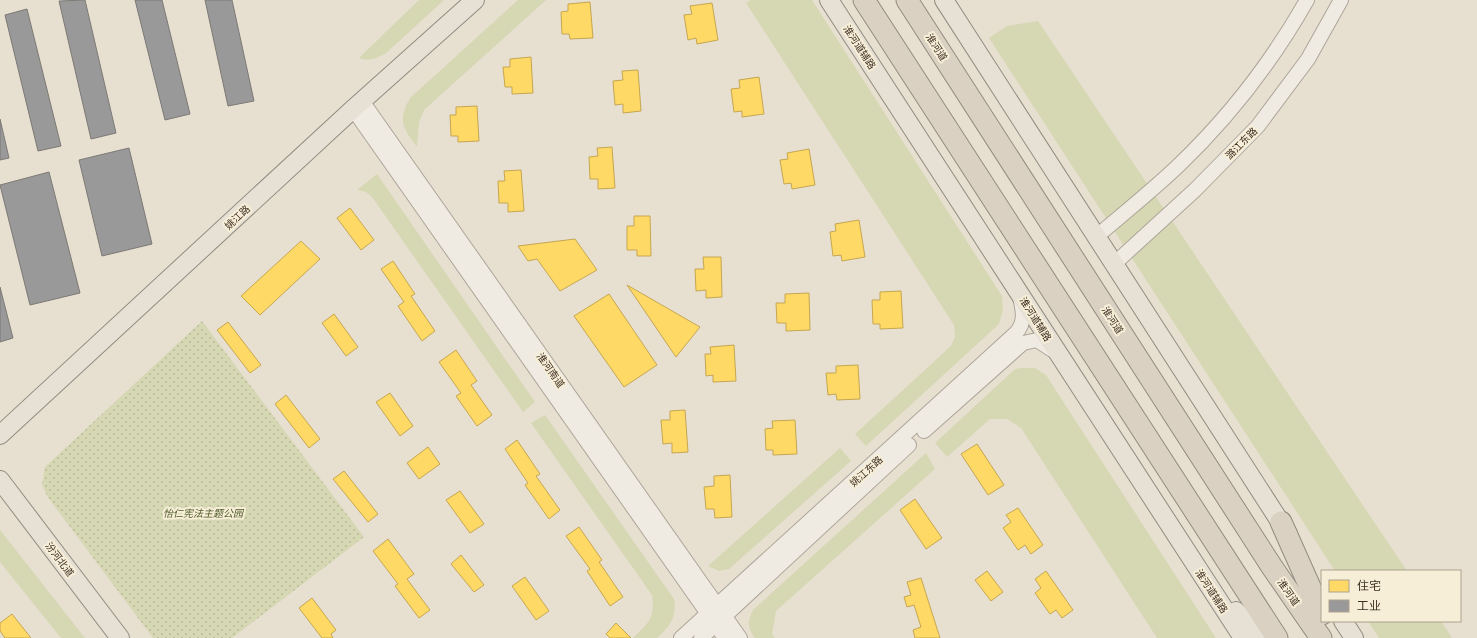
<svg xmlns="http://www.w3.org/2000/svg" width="1477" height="638" viewBox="0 0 1477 638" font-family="Lora,'Noto Sans SC',serif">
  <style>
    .grass { fill: #d6d7b3 }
    .park { fill: url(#park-dots) }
    .homes { fill: #ffd966; stroke: #c5a651 }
    .industry { fill: #999; stroke: #7d7975 }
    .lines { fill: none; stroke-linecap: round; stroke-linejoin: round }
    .minor-casing { stroke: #ada599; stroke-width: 16 }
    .major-casing { stroke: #928b80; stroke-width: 20 }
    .highway-casing { stroke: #928b80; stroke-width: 23 }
    .minor { stroke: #efebe3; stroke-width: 14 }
    .major { stroke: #e6e1d4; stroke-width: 18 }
    .highway { stroke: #dad1c2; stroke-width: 21 }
    .labels { text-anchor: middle; stroke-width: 4; stroke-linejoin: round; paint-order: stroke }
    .street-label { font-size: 10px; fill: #3d2e20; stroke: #f7eed8 }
    .park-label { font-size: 10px; font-style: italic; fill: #4d5a26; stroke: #f7eed8 }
  </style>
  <defs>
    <pattern id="park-dots" width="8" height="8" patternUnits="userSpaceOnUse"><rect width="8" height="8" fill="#d6d7b3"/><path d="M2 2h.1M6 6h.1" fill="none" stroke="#b9b99a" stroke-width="1.8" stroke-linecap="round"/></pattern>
  </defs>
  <rect width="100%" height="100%" fill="#e7e0d1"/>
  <g class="grass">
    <path d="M 419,0 L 444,0 L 385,54 C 376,58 369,62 359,58 Z"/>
    <path d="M 518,0 L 546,0 L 424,110 L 419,122 L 417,147 C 403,128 397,121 410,98 Z"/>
    <polygon points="751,0 812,0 1002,296 1003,310 999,324 866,446 855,434 951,346 955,337 954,325 746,3"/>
    <polygon points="1038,21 1407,571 1335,571 989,38 1007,26"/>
    <polygon points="377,174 535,402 523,412 372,197 366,192 357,190"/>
    <polygon points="1022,368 1035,368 1046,375 1216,638 1157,638 1021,428 1007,419 990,419 947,457 935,443 1015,369"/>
    <path d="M 545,415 L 674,599 C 677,618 670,626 657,638 L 633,638 C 649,622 655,619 652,595 L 531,423 Z"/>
    <polygon points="840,448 851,461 729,569 719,571 708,566"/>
    <path d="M 926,453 L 935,469 L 776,611 L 772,634 L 775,638 L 755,638 C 747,627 747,622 753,610 Z"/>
    <polygon points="0,530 85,638 61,638 0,562"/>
    <polygon points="1368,621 1441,621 1452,638 1379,638"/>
  </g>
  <polygon class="park" points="202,321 364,537 232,638 153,638 47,496 42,484 45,467"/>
  <g class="homes">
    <polygon points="590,2 593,38 570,39 569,34 562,34 561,12 568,11 568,4"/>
    <polygon points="712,3 718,40 697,44 696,38 688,40 684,15 692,14 690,6"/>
    <polygon points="531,57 533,93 512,94 512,87 505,87 503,67 510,67 510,59"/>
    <polygon points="638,70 641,111 623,113 623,104 615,105 613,81 623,80 622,71"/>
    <polygon points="759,77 764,114 742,117 742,111 734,112 731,89 740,88 739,80"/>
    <polygon points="477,106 479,141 458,142 458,136 451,136 450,115 456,115 456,107"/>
    <polygon points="612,147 615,188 598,189 598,179 590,179 589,157 598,156 597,148"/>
    <polygon points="809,149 815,185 792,189 791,183 784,184 780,160 788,159 787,153"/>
    <polygon points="521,170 524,211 508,212 508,203 499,203 498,181 505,181 504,171"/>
    <polygon points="350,208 374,240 361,250 337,218"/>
    <polygon points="634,216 650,216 651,256 637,256 637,250 627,250 627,226 634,226"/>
    <polygon points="859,220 865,257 842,261 841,255 833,256 830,232 836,231 835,224"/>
    <polygon points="575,239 597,270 560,291 537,259 528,261 518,246"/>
    <polygon points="301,241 320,259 260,315 241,296"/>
    <polygon points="703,257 721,257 722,297 706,298 706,290 696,291 695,269 704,269"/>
    <polygon points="393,261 415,294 411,296 435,331 422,341 398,306 404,302 381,269"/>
    <polygon points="627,285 700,327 676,357"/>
    <polygon points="901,291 903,328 880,329 880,324 873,324 872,300 880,300 880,292"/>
    <polygon points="809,293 810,330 786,331 786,323 777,323 776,303 785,303 785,294"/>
    <polygon points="609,294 657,365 624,387 574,316"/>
    <polygon points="334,314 358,347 346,356 322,323"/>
    <polygon points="228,322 261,365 250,373 217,330"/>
    <polygon points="734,345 736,381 713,382 713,375 706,376 705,354 711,354 710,347"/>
    <polygon points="456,350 477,381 471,385 492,415 477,426 456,396 461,393 439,362"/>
    <polygon points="858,365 860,399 837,400 836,394 828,395 826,373 836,373 836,366"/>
    <polygon points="390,393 413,426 400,436 376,402"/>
    <polygon points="286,395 320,439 309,448 275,404"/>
    <polygon points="685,410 688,452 672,453 672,443 663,444 661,420 670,420 670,411"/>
    <polygon points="795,420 797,454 773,455 773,450 766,450 765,429 773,428 772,421"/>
    <polygon points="517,440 540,474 536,476 560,510 549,519 525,485 528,483 505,449"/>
    <polygon points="977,444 1004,485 988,495 961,454"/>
    <polygon points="428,447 440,464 419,479 407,463"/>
    <polygon points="344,471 378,514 368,522 333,479"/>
    <polygon points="730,475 732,517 715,518 714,509 706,509 704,487 714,486 714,476"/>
    <polygon points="460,491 484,524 470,533 446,500"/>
    <polygon points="915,499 942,538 926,549 900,510"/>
    <polygon points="1018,508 1043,545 1031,554 1025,545 1018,550 1003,528 1011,522 1006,515"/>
    <polygon points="579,527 602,560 599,562 623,597 610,606 587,571 590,569 566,536"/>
    <polygon points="388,539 414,574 407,579 430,610 419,618 395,586 398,584 373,551"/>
    <polygon points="461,555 484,585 474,592 451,564"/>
    <polygon points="987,571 1003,592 991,601 975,580"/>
    <polygon points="1046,571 1073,610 1062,618 1056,610 1050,614 1035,593 1041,588 1035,579"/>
    <polygon points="525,577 549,611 536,620 512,586"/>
    <polygon points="921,578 940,638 915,638 913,630 921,627 914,605 907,607 904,597 911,595 907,582"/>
    <polygon points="312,598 336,630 331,634 333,638 322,638 299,608"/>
    <polygon points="12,614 31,638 5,638 0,631 0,623"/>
    <polygon points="616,623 631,638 610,638 606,634"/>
  </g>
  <g class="industry">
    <polygon points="85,0 116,133 91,139 59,1"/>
    <polygon points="135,0 162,0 190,114 165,120"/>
    <polygon points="205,0 232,0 254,101 228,106"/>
    <polygon points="27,9 61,146 38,151 5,15"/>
    <polygon points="0,119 9,158 0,160"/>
    <polygon points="129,148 152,244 102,256 79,160"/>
    <polygon points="49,172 80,293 30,305 0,185"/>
    <polygon points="0,287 13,338 0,342"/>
  </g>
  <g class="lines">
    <defs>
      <g id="minor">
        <polyline points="362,101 740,638"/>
        <polyline points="353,109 725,638"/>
        <path d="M 1097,236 C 1124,213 1153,190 1179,165 C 1229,117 1273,60 1307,0"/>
        <polyline points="1114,264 1195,190 1258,126 1308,59 1341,0"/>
        <polyline points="924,431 1023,343 1037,340 1054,351"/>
        <path d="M 681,638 L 1016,333 C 1026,322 1023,310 1020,297"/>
        <polyline points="701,638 909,445"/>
      </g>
      <g id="major">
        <polyline points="829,0 1243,638"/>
        <polyline points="944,0 1288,534"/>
        <polyline points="0,435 353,109 475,0"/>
        <polyline points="0,480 120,638"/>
        <polyline points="1236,611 1260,638"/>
        <polyline points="1343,621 1354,638"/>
      </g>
      <g id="highway">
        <polyline points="864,0 1277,638"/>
        <polyline points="907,0 1272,567 1321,638"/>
        <polyline points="1281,522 1322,614"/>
      </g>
    </defs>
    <use href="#minor" class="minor-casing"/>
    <use href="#major" class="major-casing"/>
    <use href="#highway" class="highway-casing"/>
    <use href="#minor" class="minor"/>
    <use href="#major" class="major"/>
    <use href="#highway" class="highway"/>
  </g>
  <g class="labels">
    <g class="street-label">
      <text transform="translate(860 47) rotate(57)" y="4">淮河道辅路</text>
      <text transform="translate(937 47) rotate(57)" y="4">淮河道</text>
      <text transform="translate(1241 143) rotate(-45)" y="4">潞江东路</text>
      <text transform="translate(237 217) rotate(-43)" y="4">姚江路</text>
      <text transform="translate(1036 319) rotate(58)" y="4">淮河道辅路</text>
      <text transform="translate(1113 320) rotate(57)" y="4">淮河道</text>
      <text transform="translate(551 370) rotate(55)" y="4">淮河南道</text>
      <text transform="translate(866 471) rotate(-42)" y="4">姚江东路</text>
      <text transform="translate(60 559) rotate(53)" y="4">汾河北道</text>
      <text transform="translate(1212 591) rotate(57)" y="4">淮河道辅路</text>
      <text transform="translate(1289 592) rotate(55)" y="4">淮河道</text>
    </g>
    <g class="park-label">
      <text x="203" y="517">怡仁宪法主题公园</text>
    </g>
  </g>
  <rect x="1321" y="570" width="140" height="52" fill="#f7eed8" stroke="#ada18e"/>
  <rect x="1329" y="580" width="20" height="12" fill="#ffd966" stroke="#ada18e"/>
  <text x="1357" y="590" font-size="12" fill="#3d2e20">住宅</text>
  <rect x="1329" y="600" width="20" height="12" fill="#999999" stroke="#ada18e"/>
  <text x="1357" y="610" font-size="12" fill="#3d2e20">工业</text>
</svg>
